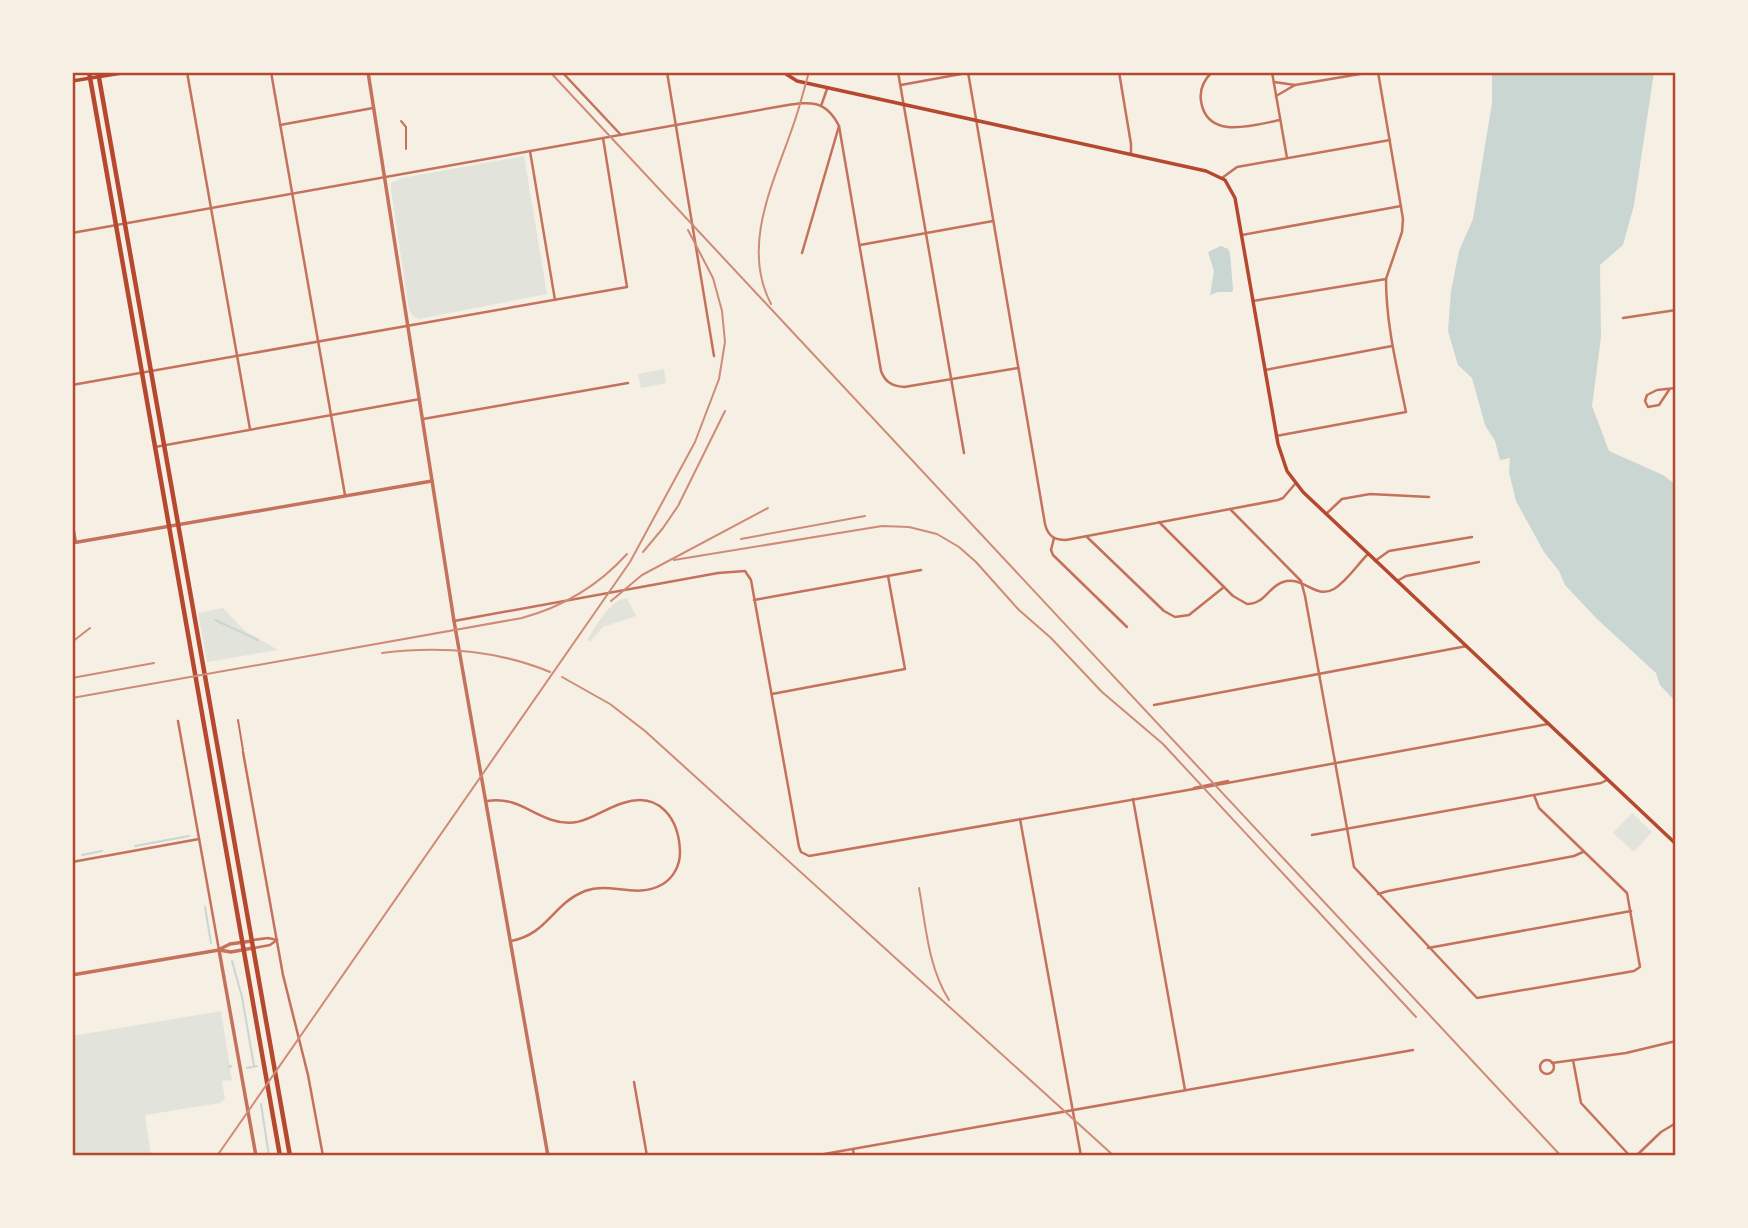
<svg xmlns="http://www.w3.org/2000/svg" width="1748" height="1228" viewBox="0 0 1748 1228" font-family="'Noto Sans',sans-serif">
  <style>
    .green { fill: #e2e4dc }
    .water { fill: #c9d6d2 }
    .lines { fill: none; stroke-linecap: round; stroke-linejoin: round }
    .stream { stroke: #c9d6d2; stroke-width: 2 }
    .service { stroke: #c5725c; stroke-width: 2 }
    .minor { stroke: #c5725c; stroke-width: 2.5 }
    .tertiary { stroke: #c5725c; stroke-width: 3.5 }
    .secondary { stroke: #b5482f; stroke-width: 3.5 }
    .primary { stroke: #b5482f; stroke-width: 4.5 }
    .rail { stroke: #cf8b77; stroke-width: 2 }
    .neatline { fill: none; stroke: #b5482f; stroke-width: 2.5 }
  </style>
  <rect width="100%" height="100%" fill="#f6efe4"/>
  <g class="green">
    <polygon points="524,156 547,294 419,319 413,316 409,310 391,190 391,183 402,178"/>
    <polygon points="664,369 666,383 641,388 638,374"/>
    <path d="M 627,598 L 636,616 L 603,627 L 590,642 L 587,640 C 596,627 609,600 627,598 Z"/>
    <polygon points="223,608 245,631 278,650 207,662 198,613"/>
    <polygon points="1632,813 1652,832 1634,852 1613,833"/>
    <polygon points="221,1011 232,1080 222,1081 225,1099 220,1103 145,1115 151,1156 72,1156 72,1036"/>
  </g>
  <g class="water">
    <polygon points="1492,72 1654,72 1634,205 1623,245 1600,265 1601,337 1592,406 1609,451 1663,475 1676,485 1676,702 1660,685 1656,673 1597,619 1565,585 1559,571 1544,552 1516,501 1509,472 1510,458 1500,460 1495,441 1485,425 1472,378 1458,365 1448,331 1451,291 1459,251 1473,219 1492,103"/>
    <polygon points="1221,246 1228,249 1230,253 1233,290 1232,292 1218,292 1210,295 1214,271 1208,252"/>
  </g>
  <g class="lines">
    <g class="stream">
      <polyline points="215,620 258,640"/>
      <polyline points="135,846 189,836"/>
      <polyline points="82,855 102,851"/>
      <polyline points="72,857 73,856"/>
      <polyline points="205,907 211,943"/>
      <polyline points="232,961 242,997 254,1066"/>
      <polyline points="229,1067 231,1066"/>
      <polyline points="247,1068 257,1066"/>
      <polyline points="261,1104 269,1156"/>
    </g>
    <g class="service">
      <polyline points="401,121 406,127 406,149"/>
      <polyline points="238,720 243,750"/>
    </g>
    <g class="minor">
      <polyline points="187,72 250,429"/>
      <polyline points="271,72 345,495"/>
      <polyline points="562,72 621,135"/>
      <polyline points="667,72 714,356"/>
      <polyline points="898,72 964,453"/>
      <path d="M 968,72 L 1045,524 C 1048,536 1054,540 1066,540 L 1278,500 L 1283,498 L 1295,484"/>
      <polyline points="1119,72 1131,144 1131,154"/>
      <path d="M 1212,72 C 1204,80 1199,89 1201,101 C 1207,141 1254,125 1280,120"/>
      <polyline points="1272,72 1287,158"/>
      <polyline points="1274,82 1295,85 1372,72"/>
      <polyline points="901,85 972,72"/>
      <polyline points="1276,96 1295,85"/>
      <polyline points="821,106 827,89"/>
      <polyline points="280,125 373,108"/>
      <polyline points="530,151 555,300"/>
      <polyline points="1222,178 1237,167 1390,140"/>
      <path d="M 72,233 L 782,106 C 808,102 825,98 839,126 L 881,371 C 885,382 892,386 904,387 L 1018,368"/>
      <polyline points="1242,235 1401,206"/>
      <polyline points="860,245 993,221"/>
      <polyline points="802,253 839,126"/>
      <polyline points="1253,301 1386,279"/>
      <polyline points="1623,318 1676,310"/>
      <polyline points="1265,370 1392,346"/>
      <polyline points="72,385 627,287 603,138"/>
      <polyline points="1669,390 1659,405 1648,407 1645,401 1647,395 1657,390 1676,388"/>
      <polyline points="423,419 628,383"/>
      <path d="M 1276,436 L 1406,412 C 1397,368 1386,324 1386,279 L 1402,232 L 1403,219 L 1378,72"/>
      <polyline points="155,447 420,399"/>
      <polyline points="1230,509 1301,581 1305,596 1354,867 1477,998 1634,971 1640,967 1627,893 1539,808 1534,795"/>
      <polyline points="1326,514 1342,499 1370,494 1429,497"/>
      <polyline points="72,521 76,542"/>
      <path d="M 1159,522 L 1233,596 L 1247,604 C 1265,604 1268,587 1283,582 C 1303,575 1315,600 1334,589 C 1347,581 1357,565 1368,554"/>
      <polyline points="1087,537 1164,611 1175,617 1189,615 1224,587"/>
      <polyline points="1054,538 1051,550 1053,555 1127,627"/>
      <polyline points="1375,561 1389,551 1472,537"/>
      <polyline points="1397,581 1406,576 1479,562"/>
      <polyline points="754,600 921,570"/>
      <polyline points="454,621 718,573 745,571 751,580 799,847 801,852 809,856 1211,786 1548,724"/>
      <polyline points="772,694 905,669 888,576"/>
      <polyline points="1154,705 1467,646"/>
      <polyline points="178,721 219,950"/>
      <polyline points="243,752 283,975 308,1075 323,1156"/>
      <polyline points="1194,788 1228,781"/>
      <polyline points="1133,799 1185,1090"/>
      <path d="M 487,801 C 516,797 526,811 552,820 C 582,830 597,811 623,803 C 660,791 679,819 680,852 C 680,865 674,877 663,884 C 635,900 612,881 585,891 C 552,904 548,934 511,941"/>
      <polyline points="1020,819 1081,1156"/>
      <polyline points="1312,835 1601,783 1607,780"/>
      <polyline points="72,862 199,839"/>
      <polyline points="1378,894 1388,891 1574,856 1583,852"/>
      <polyline points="253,940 268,938 277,940"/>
      <polyline points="254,948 270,945 277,940"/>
      <polyline points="1428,948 1631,911"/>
      <polyline points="1573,1060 1581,1103 1630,1156"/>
      <circle cx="1547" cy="1067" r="7"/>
      <polyline points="1552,1063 1626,1053 1676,1041"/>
      <polyline points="634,1082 647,1156"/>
      <polyline points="853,1149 854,1156"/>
      <polyline points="813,1156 1413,1050"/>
      <polyline points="1636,1156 1661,1132 1676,1123"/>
    </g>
    <g class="tertiary">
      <polyline points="368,72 454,621 548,1156"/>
      <polyline points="72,543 432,481"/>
      <polyline points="220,949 230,944 252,941"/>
      <polyline points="219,950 256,1156"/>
      <polyline points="72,975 219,950 231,952 253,948"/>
    </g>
    <g class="secondary">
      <polyline points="783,72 797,81 1206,171 1225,180 1235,198 1278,444 1287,471 1303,492 1676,844"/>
      <polyline points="72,81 128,72"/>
    </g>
    <g class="primary">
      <polyline points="89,72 280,1156"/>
      <polyline points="98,72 290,1156"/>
    </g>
    <g class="rail">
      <polyline points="550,72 1561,1156"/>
      <path d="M 771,304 C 740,245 775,180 794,123 C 800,106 804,89 809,72"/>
      <polyline points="741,539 865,516"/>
      <polyline points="643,552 663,528 678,506 725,411"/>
      <polyline points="674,560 882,526 909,527 937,534 959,547 976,562 1019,610 1051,638 1102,692 1163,744 1416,1017"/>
      <polyline points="611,601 642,575 768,508"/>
      <polyline points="72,642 90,628"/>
      <path d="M 382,653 C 439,646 497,650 550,672"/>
      <polyline points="562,677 610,704 645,731 1114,1156"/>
      <polyline points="72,678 154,663"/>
      <path d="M 72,698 L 522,618 C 562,607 599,585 627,554"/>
      <path d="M 919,888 C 926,926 928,967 949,1000"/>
      <polyline points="217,1156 630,562 695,442 719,379 725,342 722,311 713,278 688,230"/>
    </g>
  </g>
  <rect width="1748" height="1228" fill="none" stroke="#f6efe4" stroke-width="147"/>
  <rect x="74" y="74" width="1600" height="1080" class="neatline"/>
</svg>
